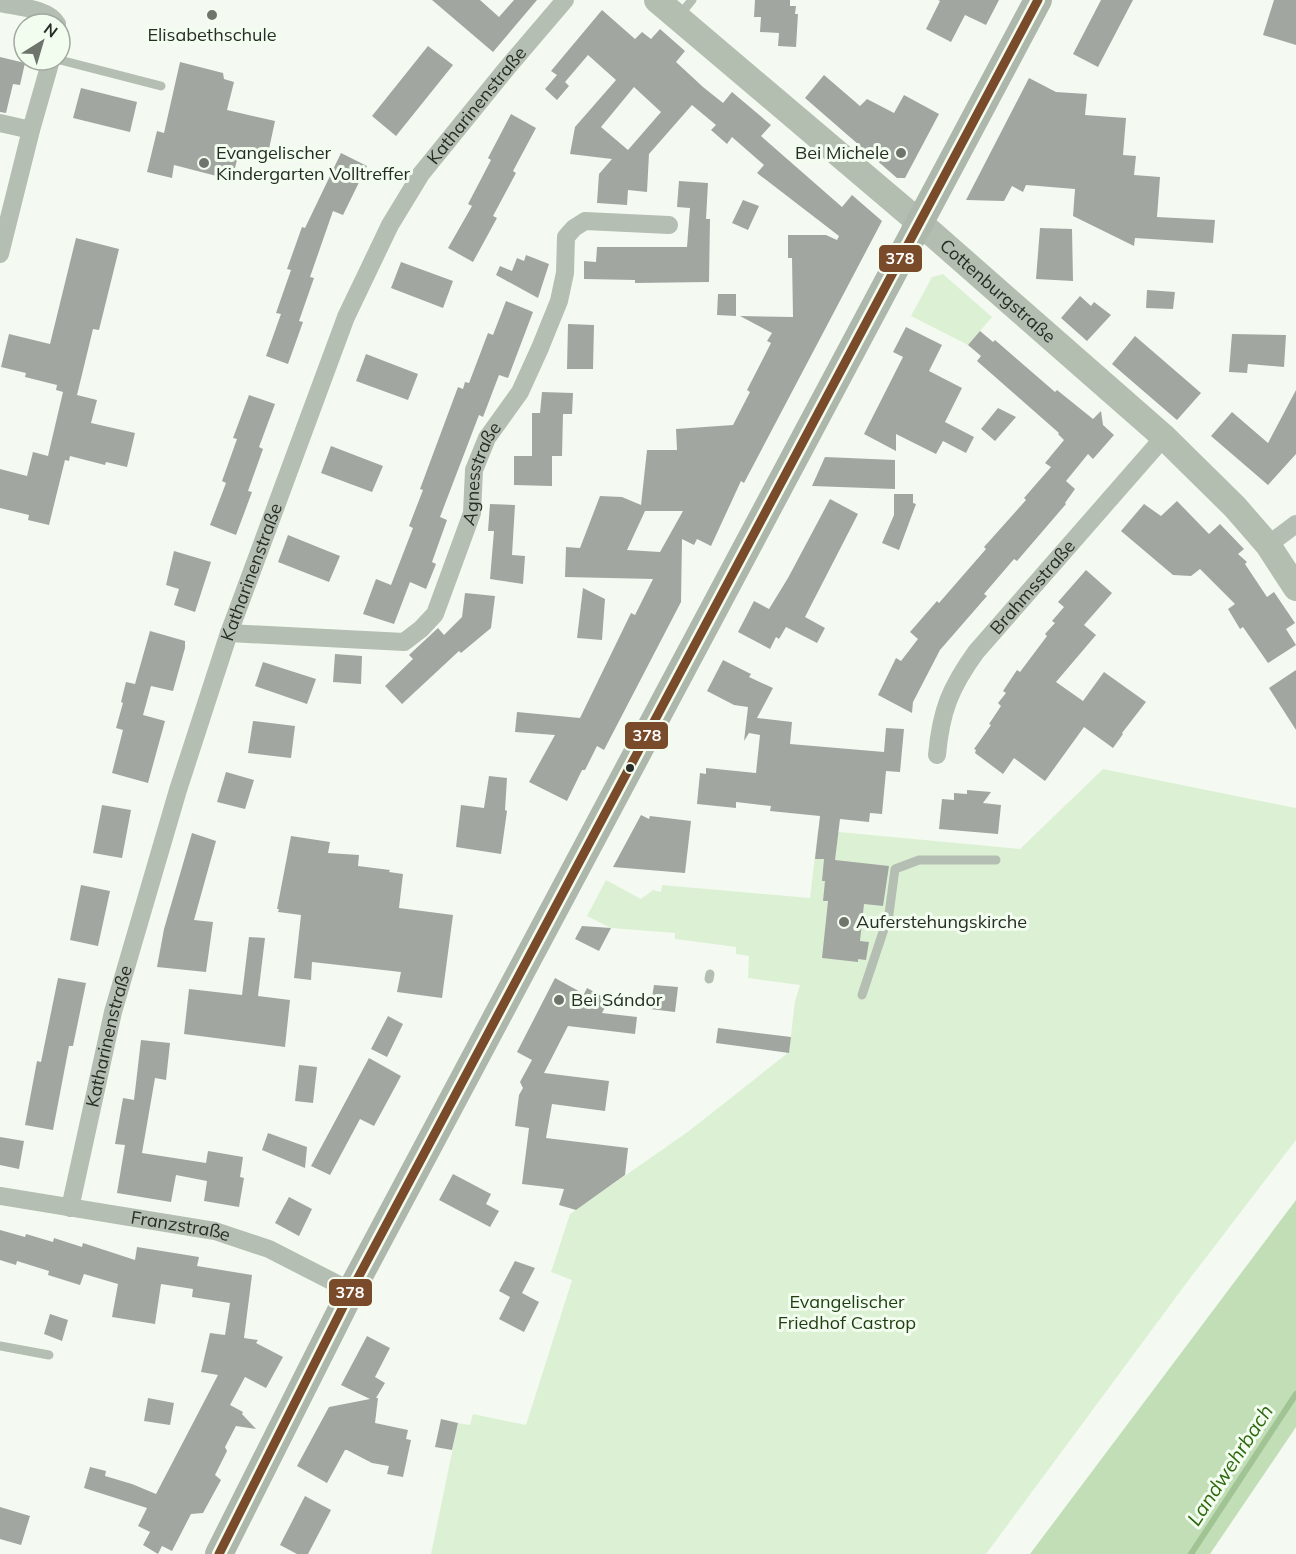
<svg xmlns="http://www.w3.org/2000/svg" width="1296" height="1554" viewBox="0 0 1296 1554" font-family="Mulish,sans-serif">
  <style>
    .green { fill: #dcf1d4 }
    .forest { fill: #c1deb7 }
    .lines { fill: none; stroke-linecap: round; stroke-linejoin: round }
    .stream { stroke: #a1c495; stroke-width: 6 }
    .building { fill: #a2a6a1; fill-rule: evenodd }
    .lane { stroke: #b5beb2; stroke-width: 9 }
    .street { stroke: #b5beb2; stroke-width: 18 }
    .secondary { stroke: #b3beb1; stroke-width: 26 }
    .primary { stroke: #adb7ab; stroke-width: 28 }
    .bus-1-casing { stroke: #f2fdef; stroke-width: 14 }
    .bus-1 { stroke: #7a4b2a; stroke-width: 9 }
    .poi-dot { fill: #6f746d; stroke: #f2fdef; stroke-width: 2 }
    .bus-dot { fill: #282c26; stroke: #f2fdef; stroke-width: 2 }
    .labels { text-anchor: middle; stroke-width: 6; stroke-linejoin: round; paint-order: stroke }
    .poi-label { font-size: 18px; fill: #282c26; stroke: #f2fdef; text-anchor: start }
    .street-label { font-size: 18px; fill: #282c26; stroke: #f2fdef }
    .park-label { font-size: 18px; fill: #1e3d10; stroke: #f2fdef }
    .water-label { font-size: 20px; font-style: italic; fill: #2d680c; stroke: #f2fdef }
    .line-badge { stroke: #f2fdef; stroke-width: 2 }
    .badge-label { font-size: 16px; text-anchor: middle; font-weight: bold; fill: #fff }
  </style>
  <rect width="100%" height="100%" fill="#f4faf2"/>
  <g class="green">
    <polygon points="943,274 992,317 968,345 911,316 932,277"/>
    <polygon points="1103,769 1296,808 1296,1140 1185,1285 986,1554 431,1554 458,1423 470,1425 473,1414 526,1425 572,1280 551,1272 570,1214 689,1131 789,1052 795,1001 800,985 748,978 749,956 736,954 736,947 675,939 675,933 611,928 587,916 606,880 641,899 653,890 661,892 662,885 810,898 818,830 1020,849"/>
  </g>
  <polygon class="forest" points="1296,1200 1296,1427 1210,1554 1030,1554"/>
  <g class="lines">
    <polyline class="stream" points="1191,1554 1296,1394"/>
  </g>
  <g class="building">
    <polygon points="432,0 480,0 499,17 514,0 537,0 493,52"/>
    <polygon points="755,0 790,0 790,6 796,6 795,14 798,14 796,47 778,46 779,33 760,32 761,17 754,17"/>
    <polygon points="938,0 999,0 986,25 965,15 951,42 926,29 940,1"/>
    <polygon points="1101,0 1133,0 1098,67 1073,54"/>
    <polygon points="1274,0 1296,0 1296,45 1263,35"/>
    <path d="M 602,10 L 635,39 L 642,32 L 651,39 L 660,29 L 685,51 L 676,62 L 703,87 L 723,103 L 732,92 L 771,125 L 761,136 L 842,207 L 852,195 L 882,221 L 744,483 L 741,481 L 711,546 L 697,539 L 694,545 L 682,539 L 681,602 L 604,750 L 597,746 L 585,770 L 582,770 L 567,801 L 529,782 L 555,735 L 515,732 L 517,712 L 580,718 L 631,613 L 635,615 L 653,579 L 565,577 L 566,547 L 580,548 L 600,496 L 622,497 L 641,505 L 647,450 L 677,450 L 676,429 L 733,425 L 750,392 L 747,390 L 771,343 L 767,341 L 772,333 L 740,316 L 793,317 L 792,258 L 788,258 L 788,235 L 826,235 L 837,240 L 839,236 L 757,173 L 764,165 L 732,137 L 727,144 L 711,130 L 716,125 L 692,105 L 649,154 L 647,192 L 628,190 L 627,205 L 597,203 L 599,174 L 612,159 L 570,154 L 575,127 L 616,80 L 588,55 L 565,82 L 569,86 L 557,100 L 545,89 L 557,75 L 551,71 ZM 634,87 L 661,112 L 628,150 L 601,127 ZM 645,511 L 683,511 L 660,552 L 627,550 Z"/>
    <polygon points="428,46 453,65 396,136 372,116"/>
    <polygon points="0,57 25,63 20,85 13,84 6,113 0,112"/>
    <polygon points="180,62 223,73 224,79 234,82 227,110 275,121 266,163 238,156 232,180 174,165 172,178 147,172 157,131 164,133"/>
    <polygon points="824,75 860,106 867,99 894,113 904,95 939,114 905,178 897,178 805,98"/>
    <polygon points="1029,78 1056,92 1087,94 1085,115 1126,118 1123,155 1136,156 1134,175 1160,177 1157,217 1215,220 1213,243 1135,238 1134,246 1073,216 1075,189 1026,185 1023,192 1012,186 1004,201 966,200"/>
    <polygon points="81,88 137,102 130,132 73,118"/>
    <polygon points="511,114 536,128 513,171 516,173 493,216 497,218 473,262 448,248 472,206 468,204 491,160 488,158"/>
    <polygon points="341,153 367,166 343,215 333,211 310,277 314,278 299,321 303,322 288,364 266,356 281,314 276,313 291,270 287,269 302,227 305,228"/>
    <polygon points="679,181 708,183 706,219 710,219 709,282 635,283 635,280 584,279 584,261 596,262 597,247 687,247 690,208 677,207"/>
    <polygon points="743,200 759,206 748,230 732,223"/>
    <polygon points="1040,228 1072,229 1073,281 1036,279"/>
    <polygon points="76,238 119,249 99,330 93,329 77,395 97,400 91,423 135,433 127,467 106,462 105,465 70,456 69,461 65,460 49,525 28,520 29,515 0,508 0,469 27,476 33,452 48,456 63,392 56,390 57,385 25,377 26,373 1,367 9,334 50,344"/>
    <polygon points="526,255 549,264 538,298 496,275 500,266 512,271 517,258 524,261"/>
    <polygon points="401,262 453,281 443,308 391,288"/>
    <polygon points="1147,290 1175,292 1173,309 1146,308"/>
    <polygon points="718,294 736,294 736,316 717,315"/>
    <polygon points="1080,296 1091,306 1094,302 1111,315 1087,341 1061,318"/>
    <polygon points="506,301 533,312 508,378 499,375 483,417 479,415 440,517 447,520 432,562 436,564 426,589 410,582 394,624 363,614 376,579 391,585 413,528 409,526 423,490 420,489 458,387 463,389 465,382 469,383 488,333 493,335"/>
    <polygon points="568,324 594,325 593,369 567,369"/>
    <polygon points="906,327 942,345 929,371 962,388 945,422 974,437 966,453 943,441 936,454 896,434 896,451 864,434 903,357 893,352"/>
    <polygon points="980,331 993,342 995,340 1055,392 1057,390 1093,419 1101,411 1103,425 1114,435 1093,459 1088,454 1066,481 1075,489 1065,503 1066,504 1017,561 1014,559 984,594 987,596 940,650 913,702 912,713 878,695 896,658 901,661 918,639 910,632 937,601 939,603 986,549 984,547 1026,500 1024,498 1051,467 1045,463 1064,440 1058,434 1059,433 977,361 981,356 968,345"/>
    <polygon points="1232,334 1286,335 1284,367 1248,364 1247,373 1229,372"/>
    <polygon points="1135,336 1201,393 1177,420 1112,364"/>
    <polygon points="366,354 418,374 408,400 356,381"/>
    <polygon points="1296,390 1296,454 1268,485 1211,436 1232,412 1268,443"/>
    <polygon points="542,392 573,393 572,414 563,414 562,456 552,456 552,486 514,485 514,456 532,456 532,413 540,413"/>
    <polygon points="249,395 275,404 259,447 263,449 248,491 252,492 236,535 210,525 226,483 222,481 237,439 233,438"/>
    <polygon points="998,408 1016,417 995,441 981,429"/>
    <polygon points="331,446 383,466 372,492 321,473"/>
    <polygon points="825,457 895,460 895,489 812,486"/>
    <polygon points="894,494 913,494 913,503 916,504 899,550 882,543 894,515"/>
    <polygon points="830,499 858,514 805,617 825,628 817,643 786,627 779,639 776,637 770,649 738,632 754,601 769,609 788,578"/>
    <polygon points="1177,501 1209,534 1220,524 1244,549 1238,554 1247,562 1245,564 1267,597 1274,592 1295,623 1286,629 1296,645 1268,663 1243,627 1240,629 1228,609 1235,604 1200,569 1191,576 1173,575 1121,531 1144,504 1161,516"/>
    <polygon points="490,504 515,505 512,555 525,556 523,584 490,579 494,531 488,531"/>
    <polygon points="288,535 340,556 329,582 278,562"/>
    <polygon points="174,551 211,562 195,612 174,605 179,589 166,585"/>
    <polygon points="1086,570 1112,593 1084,625 1096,635 1056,682 1083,701 1104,672 1146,702 1122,733 1123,734 1113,748 1084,727 1045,781 1014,758 1003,774 975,753 976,750 974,749 991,725 989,724 1001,706 998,703 1006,693 1003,691 1017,670 1020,672 1047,636 1045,634 1055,623 1052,621 1064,607 1058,602"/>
    <polygon points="583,588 605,599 602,640 577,638"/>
    <polygon points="465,593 495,596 491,628 461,653 459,651 402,704 385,686 413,659 409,655 438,628 444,635 462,617"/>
    <polygon points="150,631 185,641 185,648 173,691 151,686 143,715 165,721 148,783 112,773 123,730 116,728 123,703 121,702 126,682 135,684"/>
    <polygon points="335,654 362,656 361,684 333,682"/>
    <polygon points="723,660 751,674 749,677 773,688 757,718 792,722 790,744 884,752 886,728 904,729 900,772 886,771 882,814 870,813 869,822 840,819 835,860 889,866 883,906 864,904 860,941 869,942 866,960 858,959 858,962 822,958 828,901 823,901 825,881 822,881 824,859 815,859 820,816 770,811 771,806 736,802 736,808 697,804 700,773 706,774 706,768 756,773 760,735 749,733 744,741 748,707 734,705 707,691"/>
    <polygon points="263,662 316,679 307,704 255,686"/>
    <polygon points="1296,670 1296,730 1269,688"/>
    <polygon points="253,721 295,726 291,758 248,753"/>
    <polygon points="226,772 254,780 245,809 217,802"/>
    <polygon points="489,776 507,778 505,810 507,811 501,854 456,847 461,805 484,808"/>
    <polygon points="967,790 991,792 983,803 1001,805 998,834 939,829 942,799 954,800 954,793 967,794"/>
    <polygon points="102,805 131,810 122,858 93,853"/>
    <polygon points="641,815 649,819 650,816 691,821 685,873 613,867"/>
    <polygon points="192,833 216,841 194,920 213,922 206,972 157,967 164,929"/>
    <polygon points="291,836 330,842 328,853 359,855 358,866 390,870 389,872 403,874 399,908 453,915 442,998 397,992 401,972 312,962 311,980 294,978 301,915 278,912 279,909 277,909"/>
    <polygon points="81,885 110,891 98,946 70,940"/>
    <polygon points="582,926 611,928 599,951 575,939"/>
    <polygon points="249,937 265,938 258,996 290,1000 285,1047 184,1034 189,989 242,995"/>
    <polygon points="58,978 86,983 73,1046 69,1046 53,1130 25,1125 37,1061 41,1062"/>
    <polygon points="555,978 584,994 587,988 609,1000 602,1013 637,1017 635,1034 568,1026 544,1073 609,1081 605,1111 552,1104 546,1138 628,1148 625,1175 576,1210 559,1205 564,1189 522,1184 529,1128 515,1126 519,1095 523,1088 520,1082 532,1060 517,1052"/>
    <polygon points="654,985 678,987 675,1012 650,1009"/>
    <polygon points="388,1016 403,1024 387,1057 371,1049"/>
    <polygon points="718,1028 791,1037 789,1053 716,1043"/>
    <polygon points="141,1040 170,1043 166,1080 155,1078 142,1153 206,1163 208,1151 243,1157 240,1177 244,1178 239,1207 204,1201 207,1181 176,1175 171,1202 117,1193 125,1145 115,1144 123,1098 134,1100"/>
    <polygon points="369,1058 401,1076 374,1126 360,1119 330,1175 311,1166"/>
    <polygon points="299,1065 317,1067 313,1103 295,1101"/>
    <polygon points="268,1133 307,1147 305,1168 262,1150"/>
    <polygon points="0,1137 24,1141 19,1169 0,1165"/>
    <polygon points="453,1174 491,1194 486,1204 499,1211 490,1227 439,1200"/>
    <polygon points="289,1197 312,1209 299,1236 275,1223"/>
    <polygon points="0,1230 25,1237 26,1234 53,1242 54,1238 82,1247 83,1243 135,1260 137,1247 199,1257 197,1266 252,1275 244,1338 258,1340 256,1343 283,1357 266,1388 245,1377 230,1405 243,1412 242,1414 256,1429 236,1426 225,1447 227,1451 215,1475 221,1480 203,1513 191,1514 172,1551 162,1546 158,1554 143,1545 150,1532 138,1526 147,1508 84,1488 90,1467 106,1471 105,1476 132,1484 156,1494 218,1375 201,1372 210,1333 225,1335 230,1303 192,1297 193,1289 161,1284 155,1324 112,1317 118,1284 84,1274 80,1285 48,1275 49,1271 17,1261 16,1265 0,1260"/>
    <polygon points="515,1261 535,1268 522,1293 539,1302 524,1332 499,1319 510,1297 499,1291"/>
    <polygon points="50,1314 68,1320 62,1341 44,1334"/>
    <polygon points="367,1336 390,1348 375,1377 385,1383 376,1398 378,1398 375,1423 408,1430 406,1439 411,1440 403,1477 387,1474 389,1466 372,1463 347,1450 345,1450 327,1483 297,1466 329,1407 370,1399 341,1385"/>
    <polygon points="148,1398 174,1403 170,1425 144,1421"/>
    <polygon points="441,1419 458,1423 452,1450 435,1447"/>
    <polygon points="305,1496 331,1510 308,1554 297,1554 280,1545"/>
    <polygon points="0,1507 30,1516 21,1545 0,1539"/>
  </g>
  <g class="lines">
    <g class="lane">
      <polyline points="679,16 692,0"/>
      <polyline points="60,60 161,86"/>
      <polyline points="709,979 710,974"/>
      <polyline points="862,995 889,914 895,869 919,860 996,860"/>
      <polyline points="0,1346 49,1355"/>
    </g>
    <g class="street">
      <path d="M 0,3 C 17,7 48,8 57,24"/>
      <polyline points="0,123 31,130"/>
      <polyline points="0,254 31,130 51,60"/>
      <polyline points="1268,545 1296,524"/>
      <path id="s1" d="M 229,633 L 404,642 L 421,629 L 435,614 L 472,513 L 474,470 L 487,438 L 520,392 L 540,348 L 559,301 L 565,273 L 566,237 L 574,228 L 585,221 L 669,225"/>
      <path id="s2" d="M 937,755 C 941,711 950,688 976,652 L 1164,437"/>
      <path id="s3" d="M 0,1196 L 215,1231 L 269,1249 L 351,1291"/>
      <path id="s4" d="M 70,1208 L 113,1012 L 178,790 L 229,633 L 346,317 L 390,225 L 421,174 L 507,68 L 565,0"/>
    </g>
    <path class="secondary" id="s5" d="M 657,0 L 920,223 L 1164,437 L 1235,507 L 1268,545 L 1296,588"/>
    <polyline class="primary" points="219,1554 351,1291 1038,0"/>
    <defs>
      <polyline id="bus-1" points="219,1554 351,1291 1038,0"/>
    </defs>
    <use href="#bus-1" class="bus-1-casing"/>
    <use href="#bus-1" class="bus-1"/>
  </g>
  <g class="poi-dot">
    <circle cx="212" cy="15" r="6"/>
    <circle cx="901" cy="153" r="6"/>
    <circle cx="204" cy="163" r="6"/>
    <circle cx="844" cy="922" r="6"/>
    <circle cx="559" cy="1000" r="6"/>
  </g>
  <circle class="bus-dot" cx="630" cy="768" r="5"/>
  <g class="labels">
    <g class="poi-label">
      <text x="212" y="41" text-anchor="middle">Elisabethschule</text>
      <text x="216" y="159">Evangelischer<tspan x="216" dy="21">Kindergarten Volltreffer</tspan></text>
      <text x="889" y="159" text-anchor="end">Bei Michele</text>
      <text x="856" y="928">Auferstehungskirche</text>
      <text x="571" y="1006">Bei Sándor</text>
    </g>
    <g class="street-label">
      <text dy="6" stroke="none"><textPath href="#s4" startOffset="1184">Katharinenstraße</textPath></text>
      <text dy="6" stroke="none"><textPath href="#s5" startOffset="448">Cottenburgstraße</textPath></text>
      <text dy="6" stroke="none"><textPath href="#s1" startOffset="366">Agnesstraße</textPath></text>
      <text dy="6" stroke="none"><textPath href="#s4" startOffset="662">Katharinenstraße</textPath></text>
      <text dy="6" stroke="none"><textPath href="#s2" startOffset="198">Brahmsstraße</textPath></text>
      <text dy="6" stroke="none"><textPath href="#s4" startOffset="176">Katharinenstraße</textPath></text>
      <text dy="6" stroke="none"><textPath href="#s3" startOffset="183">Franzstraße</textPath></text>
    </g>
    <g class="park-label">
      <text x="847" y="1308">Evangelischer<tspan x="847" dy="21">Friedhof Castrop</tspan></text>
    </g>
    <g class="water-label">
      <text transform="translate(1230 1465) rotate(-57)" y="7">Landwehrbach</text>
    </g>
  </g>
  <g class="line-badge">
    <rect x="878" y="244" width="45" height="29" rx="6" fill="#7a4b2a"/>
    <rect x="624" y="721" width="45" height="29" rx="6" fill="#7a4b2a"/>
    <rect x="328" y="1278" width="45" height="29" rx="6" fill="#7a4b2a"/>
  </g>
  <g class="badge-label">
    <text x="900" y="264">378</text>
    <text x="647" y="741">378</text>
    <text x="350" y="1298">378</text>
  </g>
  <g transform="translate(42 42) rotate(37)"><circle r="28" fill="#f2fdef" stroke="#a1a99f" stroke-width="1.5"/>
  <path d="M0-4.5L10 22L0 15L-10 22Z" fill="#6f746d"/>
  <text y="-9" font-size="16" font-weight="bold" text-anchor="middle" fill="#282c26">N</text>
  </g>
</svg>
